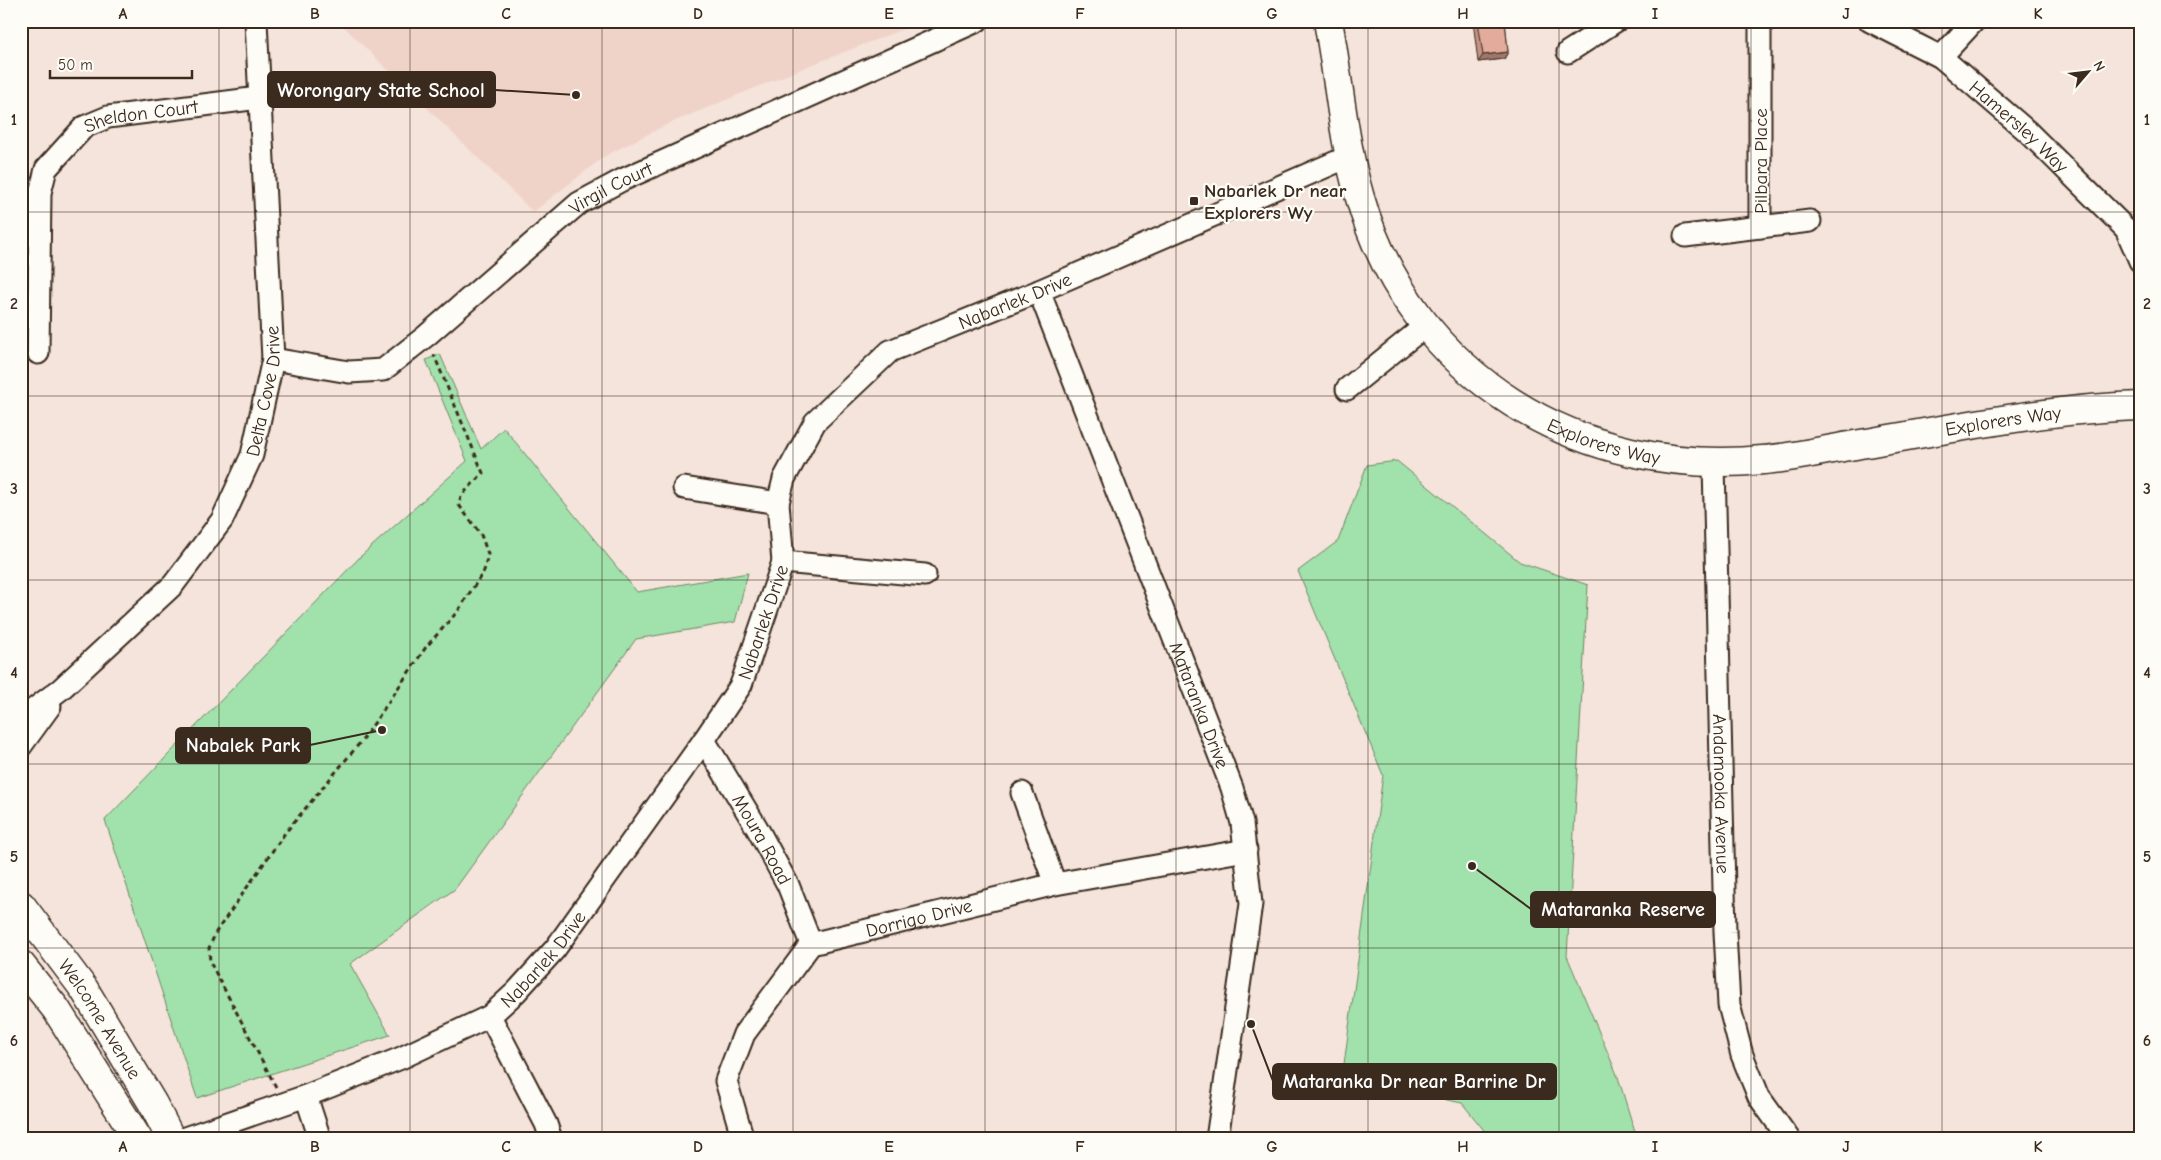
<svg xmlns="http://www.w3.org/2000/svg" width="2161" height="1160" viewBox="0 0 2161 1160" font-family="'Comic Neue',sans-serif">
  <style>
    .built { fill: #f0d3c8 }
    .green { fill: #a1e1ab; stroke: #6e8664 }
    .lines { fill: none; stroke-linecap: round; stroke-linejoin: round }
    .minor-casing { stroke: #3b2a1e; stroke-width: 25 }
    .tertiary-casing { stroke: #3b2a1e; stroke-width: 31 }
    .path { stroke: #3b2a1e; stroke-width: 3; stroke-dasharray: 5 4; stroke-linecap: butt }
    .minor { stroke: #fdfcf7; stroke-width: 21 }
    .tertiary { stroke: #fdfcf7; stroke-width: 28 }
    .wall { fill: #c39385; stroke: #3b2a1e }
    .shaded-wall { fill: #9f786c; stroke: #3b2a1e }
    .building { fill: #e3ab9b; stroke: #3b2a1e }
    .grid { fill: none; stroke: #3b2a1e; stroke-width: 1; stroke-opacity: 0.55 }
    .poi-dot { fill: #3b2a1e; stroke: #fdfcf7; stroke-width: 2 }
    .labels { text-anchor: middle; stroke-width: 4.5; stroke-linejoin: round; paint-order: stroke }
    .street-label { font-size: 19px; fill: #3b2a1e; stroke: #fdfcf7 }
    .poi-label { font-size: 19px; font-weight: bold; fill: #3b2a1e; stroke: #fdfcf7; text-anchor: start }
    .leader { fill: none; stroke: #3b2a1e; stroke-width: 2 }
    .callout-dot { fill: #3b2a1e; stroke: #fdfcf7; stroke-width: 2 }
    .callout { fill: #3b2a1e; stroke: #3b2a1e; stroke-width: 2 }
    .callout-label { font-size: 20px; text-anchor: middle; font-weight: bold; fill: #fff }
    .neatline { fill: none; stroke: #3b2a1e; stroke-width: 2 }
    .grid-label { font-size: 16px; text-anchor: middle; font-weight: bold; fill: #3b2a1e }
  </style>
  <rect width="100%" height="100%" fill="#f5e4db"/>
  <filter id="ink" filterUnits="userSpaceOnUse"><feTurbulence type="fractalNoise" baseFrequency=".02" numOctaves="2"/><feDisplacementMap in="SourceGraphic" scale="10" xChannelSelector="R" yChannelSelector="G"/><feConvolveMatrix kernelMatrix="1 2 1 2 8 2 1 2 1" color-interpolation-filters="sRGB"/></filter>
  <g filter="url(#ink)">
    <polygon class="built" points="338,21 924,21 806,67 668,124 605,156 533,212"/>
    <g class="green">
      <polygon points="440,354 481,449 504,428 637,592 748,573 735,622 636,639 455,889 350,964 390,1035 197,1098 105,820 361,556 467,461 426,360"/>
      <polygon points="1397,461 1520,562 1588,585 1567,956 1618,1077 1637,1139 1491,1139 1462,1103 1342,1079 1383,775 1298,571 1338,541 1367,465"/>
    </g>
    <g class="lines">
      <defs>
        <g id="minor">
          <path id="s1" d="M 1870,21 L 1941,57 L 2027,131 L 2126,229 L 2140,261"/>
          <polyline points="1568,52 1616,21"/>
          <polyline points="1941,57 1974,21"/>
          <polyline points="1760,227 1760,21"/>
          <polyline points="1685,236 1810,221"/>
          <path id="s2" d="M 1039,291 L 1232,788 L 1242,823 L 1251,904 L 1217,1139"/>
          <path id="s3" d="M 38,353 L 40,193 L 46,169 L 84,127 L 108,117 L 259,98"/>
          <path id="s4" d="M 273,359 L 349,372 L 383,370 L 426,336 L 579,203 L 622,180 L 977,21"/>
          <polyline points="1347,389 1425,326"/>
          <path id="s5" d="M 1714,464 L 1725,932 L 1729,1005 L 1742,1055 L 1759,1097 L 1789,1139"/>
          <polyline points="684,488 778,503"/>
          <polyline points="783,562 925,575"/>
          <path id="s6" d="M 21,719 L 61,689 L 173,585 L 222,520 L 252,455 L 273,359 L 256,21"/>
          <path id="s7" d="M 704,740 L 757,828 L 788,885 L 811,944"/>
          <polyline points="21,746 50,706"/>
          <polyline points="1022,793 1055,884"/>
          <polyline points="490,1016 546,1124 551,1139"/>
          <polyline points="306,1096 320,1139"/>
          <path id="s8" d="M 182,1139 L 306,1096 L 401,1058 L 490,1016 L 516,992 L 555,949 L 704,740 L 741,685 L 783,562 L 778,503 L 784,479 L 815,422 L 890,351 L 1039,291 L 1350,156"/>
          <path id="s9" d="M 743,1139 L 726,1081 L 744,1034 L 811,944 L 1055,884 L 1246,850"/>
        </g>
        <g id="tertiary">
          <path id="s10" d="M 1328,21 C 1339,80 1343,141 1360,198 C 1412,377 1581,478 1763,460 C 1791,458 1820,451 1849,446 C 1945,430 2042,409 2140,406"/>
          <path id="s11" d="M 21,905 L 84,989 L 153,1104 L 171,1139"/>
          <polyline points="21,965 56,1009 138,1139"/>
        </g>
      </defs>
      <use href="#minor" class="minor-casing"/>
      <use href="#tertiary" class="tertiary-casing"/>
      <polyline class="path" points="276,1087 210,962 209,948 216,932 285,833 364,738 426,647 458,611 484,571 488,554 481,535 459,505 461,496 483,473 434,355"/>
      <use href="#minor" class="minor"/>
      <use href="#tertiary" class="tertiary"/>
    </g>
    <polygon class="wall" points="1473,21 1505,21 1508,52 1504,59 1478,62"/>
    <polygon class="shaded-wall" points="1508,52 1504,59 1478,62 1483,55"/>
    <polygon class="building" points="1478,21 1505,21 1508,52 1483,55"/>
  </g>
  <path class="grid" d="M 219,21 L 219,1139M 410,21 L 410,1139M 602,21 L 602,1139M 793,21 L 793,1139M 985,21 L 985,1139M 1176,21 L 1176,1139M 1368,21 L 1368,1139M 1559,21 L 1559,1139M 1751,21 L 1751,1139M 1942,21 L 1942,1139M 21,212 L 2140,212M 21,396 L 2140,396M 21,580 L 2140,580M 21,764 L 2140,764M 21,948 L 2140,948"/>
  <rect class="poi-dot" x="1189" y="196" width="10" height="10" rx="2.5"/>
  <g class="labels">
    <g class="street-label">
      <text dy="7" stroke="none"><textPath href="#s3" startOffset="300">Sheldon Court</textPath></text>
      <text dy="7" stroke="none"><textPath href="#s1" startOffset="184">Hamersley Way</textPath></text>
      <text transform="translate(1760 161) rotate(-90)" y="7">Pilbara Place</text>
      <text dy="7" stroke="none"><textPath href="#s4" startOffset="404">Virgil Court</textPath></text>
      <text dy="7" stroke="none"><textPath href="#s8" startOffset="1265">Nabarlek Drive</textPath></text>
      <text dy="7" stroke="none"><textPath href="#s6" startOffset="421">Delta Cove Drive</textPath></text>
      <text dy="7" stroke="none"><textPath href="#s10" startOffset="946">Explorers Way</textPath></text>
      <text dy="7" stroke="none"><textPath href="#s10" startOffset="541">Explorers Way</textPath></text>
      <text dy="7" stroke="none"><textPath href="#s8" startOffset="815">Nabarlek Drive</textPath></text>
      <text dy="7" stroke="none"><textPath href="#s2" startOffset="444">Mataranka Drive</textPath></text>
      <text dy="7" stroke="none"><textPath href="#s5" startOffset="330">Andamooka Avenue</textPath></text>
      <text dy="7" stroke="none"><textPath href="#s7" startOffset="115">Moura Road</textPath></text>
      <text dy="7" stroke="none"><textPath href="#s9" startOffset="334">Dorrigo Drive</textPath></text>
      <text dy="7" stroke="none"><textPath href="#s8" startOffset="410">Nabarlek Drive</textPath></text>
      <text dy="7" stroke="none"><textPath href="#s11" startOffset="139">Welcome Avenue</textPath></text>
    </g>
    <g class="poi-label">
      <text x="1204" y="197">Nabarlek Dr near<tspan x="1204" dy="22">Explorers Wy</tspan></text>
    </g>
  </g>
  <path class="leader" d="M576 95L495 90M382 730L310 745M1472 866L1531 909M1251 1024L1273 1081"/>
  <g class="callout-dot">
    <circle cx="576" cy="95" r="5"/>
    <circle cx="382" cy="730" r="5"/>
    <circle cx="1472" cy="866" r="5"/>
    <circle cx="1251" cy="1024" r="5"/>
  </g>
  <g class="callout">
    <rect x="268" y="72" width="227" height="35" rx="5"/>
    <rect x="176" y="728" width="134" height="35" rx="5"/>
    <rect x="1531" y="892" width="184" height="35" rx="5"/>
    <rect x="1273" y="1064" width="283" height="35" rx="5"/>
  </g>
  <g class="callout-label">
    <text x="381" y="97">Worongary State School</text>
    <text x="243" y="752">Nabalek Park</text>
    <text x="1623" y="916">Mataranka Reserve</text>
    <text x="1414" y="1088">Mataranka Dr near Barrine Dr</text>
  </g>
  <rect width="2161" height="1160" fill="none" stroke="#fdfcf7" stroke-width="55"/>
  <g transform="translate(2088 72) rotate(62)" stroke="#fdfcf7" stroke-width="4" paint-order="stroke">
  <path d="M0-4L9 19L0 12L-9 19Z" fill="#3b2a1e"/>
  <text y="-8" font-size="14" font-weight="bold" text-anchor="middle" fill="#3b2a1e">N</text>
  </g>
  <path d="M50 70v8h142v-8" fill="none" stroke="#3b2a1e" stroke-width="2.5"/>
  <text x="58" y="70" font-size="15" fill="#3b2a1e" stroke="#fdfcf7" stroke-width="4" paint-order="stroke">50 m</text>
  <rect x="28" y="28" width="2106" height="1104" class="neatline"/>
  <g class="grid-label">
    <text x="123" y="19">A</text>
    <text x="315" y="19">B</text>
    <text x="506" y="19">C</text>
    <text x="698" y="19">D</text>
    <text x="889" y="19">E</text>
    <text x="1080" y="19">F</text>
    <text x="1272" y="19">G</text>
    <text x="1463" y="19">H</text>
    <text x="1655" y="19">I</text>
    <text x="1846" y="19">J</text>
    <text x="2038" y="19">K</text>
    <text x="14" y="125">1</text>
    <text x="2147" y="125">1</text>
    <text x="14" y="309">2</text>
    <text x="2147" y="309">2</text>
    <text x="14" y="494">3</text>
    <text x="2147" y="494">3</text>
    <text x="14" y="678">4</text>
    <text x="2147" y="678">4</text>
    <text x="14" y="862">5</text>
    <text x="2147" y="862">5</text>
    <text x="14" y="1046">6</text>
    <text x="2147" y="1046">6</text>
    <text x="123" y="1152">A</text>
    <text x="315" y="1152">B</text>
    <text x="506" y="1152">C</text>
    <text x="698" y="1152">D</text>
    <text x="889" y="1152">E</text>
    <text x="1080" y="1152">F</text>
    <text x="1272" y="1152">G</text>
    <text x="1463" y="1152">H</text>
    <text x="1655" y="1152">I</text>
    <text x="1846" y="1152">J</text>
    <text x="2038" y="1152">K</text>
  </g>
</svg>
